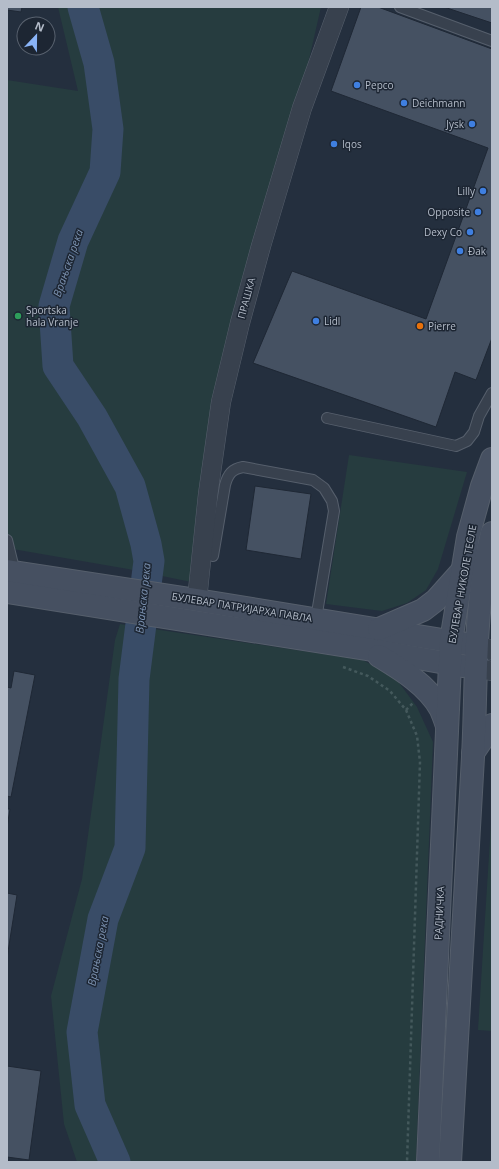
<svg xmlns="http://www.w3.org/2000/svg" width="499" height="1169" viewBox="0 0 499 1169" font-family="'Open Sans',sans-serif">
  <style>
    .green { fill: #263c3f }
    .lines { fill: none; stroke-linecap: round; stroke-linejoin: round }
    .river { stroke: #394c67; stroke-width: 31 }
    .building { fill: #455162; stroke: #1f2835 }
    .service-casing { stroke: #565f6c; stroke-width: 12 }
    .minor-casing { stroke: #565f6c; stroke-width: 20 }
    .secondary-casing { stroke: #565f6c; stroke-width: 24 }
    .path { stroke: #44595c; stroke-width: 2.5; stroke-dasharray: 3 3; stroke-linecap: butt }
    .service { stroke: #38414e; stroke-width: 10 }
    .minor { stroke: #38414e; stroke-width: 19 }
    .secondary { stroke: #465061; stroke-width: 22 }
    .shop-dot { fill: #3f7fe0; stroke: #1d2633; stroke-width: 1.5 }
    .leisure-dot { fill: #2e9e5b; stroke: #1d2633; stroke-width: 1.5 }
    .food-dot { fill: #e8710a; stroke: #1d2633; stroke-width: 1.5 }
    .labels { text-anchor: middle; stroke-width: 3; stroke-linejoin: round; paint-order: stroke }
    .poi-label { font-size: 10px; fill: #b4bcc9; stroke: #1d2633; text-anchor: start }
    .street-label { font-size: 10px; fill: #b4bcc9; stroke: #1d2633 }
    .water-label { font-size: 11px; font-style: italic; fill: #7c92b1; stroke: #1d2633 }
  </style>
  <rect width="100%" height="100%" fill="#242f3e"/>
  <g class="green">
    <polygon points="58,7 321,7 219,453 201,584 128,569 7,548 7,80 78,91"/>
    <polygon points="349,455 467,472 438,569 426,590 407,603 382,611 326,604"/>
    <polygon points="120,624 363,660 397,680 417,707 433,742 416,1162 77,1162 64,1124 51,996 82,879 115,640"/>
    <polygon points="492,807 492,1031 478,1030"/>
  </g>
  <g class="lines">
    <polyline class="river" points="83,7 99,63 108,129 105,172 73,241 54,306 58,366 92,417 130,486 146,544 149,561 134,679 130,848 103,919 82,1032 90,1105 115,1162"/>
  </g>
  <g class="building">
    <polygon points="7,7 22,7 21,12 7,10"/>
    <polygon points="361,7 378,7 492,49 492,338 476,380 455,372 436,427 253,363 292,271 426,319 488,148 331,91"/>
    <polygon points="444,7 492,7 492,23"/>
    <polygon points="255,486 311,494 301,559 246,550"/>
    <polygon points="14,671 35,675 11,797 7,796 7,687 11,688"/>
    <polygon points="7,809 10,809 7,827"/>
    <polygon points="7,893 17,895 7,958"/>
    <polygon points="7,1066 41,1071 29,1160 7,1157"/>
  </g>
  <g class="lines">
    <defs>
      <g id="service">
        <polyline points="400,7 492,41"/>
        <polyline points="327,418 456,446 467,441 474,432 479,416 492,393"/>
        <polyline points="7,540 15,573"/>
        <path d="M 213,556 L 225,485 C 228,474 232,469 243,467 L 313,480 L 324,488 L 332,501 L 334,511 L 316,619"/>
      </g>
      <g id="minor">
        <polyline points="197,600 208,494 221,402 240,323 261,246 302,108 339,7"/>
        <polyline points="478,646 492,650"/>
        <polyline points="476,668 492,671"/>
      </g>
      <g id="secondary">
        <polyline points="7,571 197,600 467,644"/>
        <polyline points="7,592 366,649 463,666"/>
        <polyline points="379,629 423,610 436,600 461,572"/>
        <path d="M 379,656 C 402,670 427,685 440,708 C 443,714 445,720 447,726"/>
        <polyline points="473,753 492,725"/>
        <polyline points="428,1162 451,641 468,537 482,486 492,459"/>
        <path d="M 450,1162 C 457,1027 465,892 473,757 C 477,682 473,606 492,533"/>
      </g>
    </defs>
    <use href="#service" class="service-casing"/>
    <use href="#minor" class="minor-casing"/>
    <use href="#secondary" class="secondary-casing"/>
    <g class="path">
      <polyline points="343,667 368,676 390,691 406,710 417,736 420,762 407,1162"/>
      <polyline points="406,710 413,703"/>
    </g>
    <use href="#service" class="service"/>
    <use href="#minor" class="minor"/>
    <use href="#secondary" class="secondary"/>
  </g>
  <g class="shop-dot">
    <circle cx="357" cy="85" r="4"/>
    <circle cx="404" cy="103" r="4"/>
    <circle cx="472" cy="124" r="4"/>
    <circle cx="334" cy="144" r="4"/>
    <circle cx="483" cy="191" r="4"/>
    <circle cx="478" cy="212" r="4"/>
    <circle cx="470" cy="232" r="4"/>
    <circle cx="460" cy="251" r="4"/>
    <circle cx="316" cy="321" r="4"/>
  </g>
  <circle class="leisure-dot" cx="18" cy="316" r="4"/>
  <circle class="food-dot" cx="420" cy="326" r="4"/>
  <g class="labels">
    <g class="poi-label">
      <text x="365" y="89">Pepco</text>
      <text x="412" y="107">Deichmann</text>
      <text x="464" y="128" text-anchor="end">Jysk</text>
      <text x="342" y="148">Iqos</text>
      <text x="475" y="195" text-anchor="end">Lilly</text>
      <text x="470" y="216" text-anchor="end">Opposite</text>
      <text x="462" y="236" text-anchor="end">Dexy Co</text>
      <text x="468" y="255">Đak</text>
      <text x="26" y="314">Sportska<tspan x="26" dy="12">hala Vranje</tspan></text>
      <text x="324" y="325">Lidl</text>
      <text x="428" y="330">Pierre</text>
    </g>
    <g class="street-label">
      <text transform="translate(246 298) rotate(-75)" y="4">ПРАШКА</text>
      <text transform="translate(462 584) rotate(-80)" y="4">БУЛЕВАР НИКОЛЕ ТЕСЛЕ</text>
      <text transform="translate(242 607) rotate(9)" y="4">БУЛЕВАР ПАТРИЈАРХА ПАВЛА</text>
      <text transform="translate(439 913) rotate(-87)" y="4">РАДНИЧКА</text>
    </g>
    <g class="water-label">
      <text transform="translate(68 263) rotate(-71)" y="4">Врањска река</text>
      <text transform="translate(143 598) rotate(-84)" y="4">Врањска река</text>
      <text transform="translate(98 951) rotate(-79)" y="4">Врањска река</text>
    </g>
  </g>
  <rect width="499" height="1169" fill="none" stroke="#b4bcc9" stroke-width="16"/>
  <g transform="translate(36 36) rotate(22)"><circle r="19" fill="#1d2633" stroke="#59626f"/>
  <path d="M0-3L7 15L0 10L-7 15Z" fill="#8ab4f8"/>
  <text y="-6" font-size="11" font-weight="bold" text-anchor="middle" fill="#b4bcc9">N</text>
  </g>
</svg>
